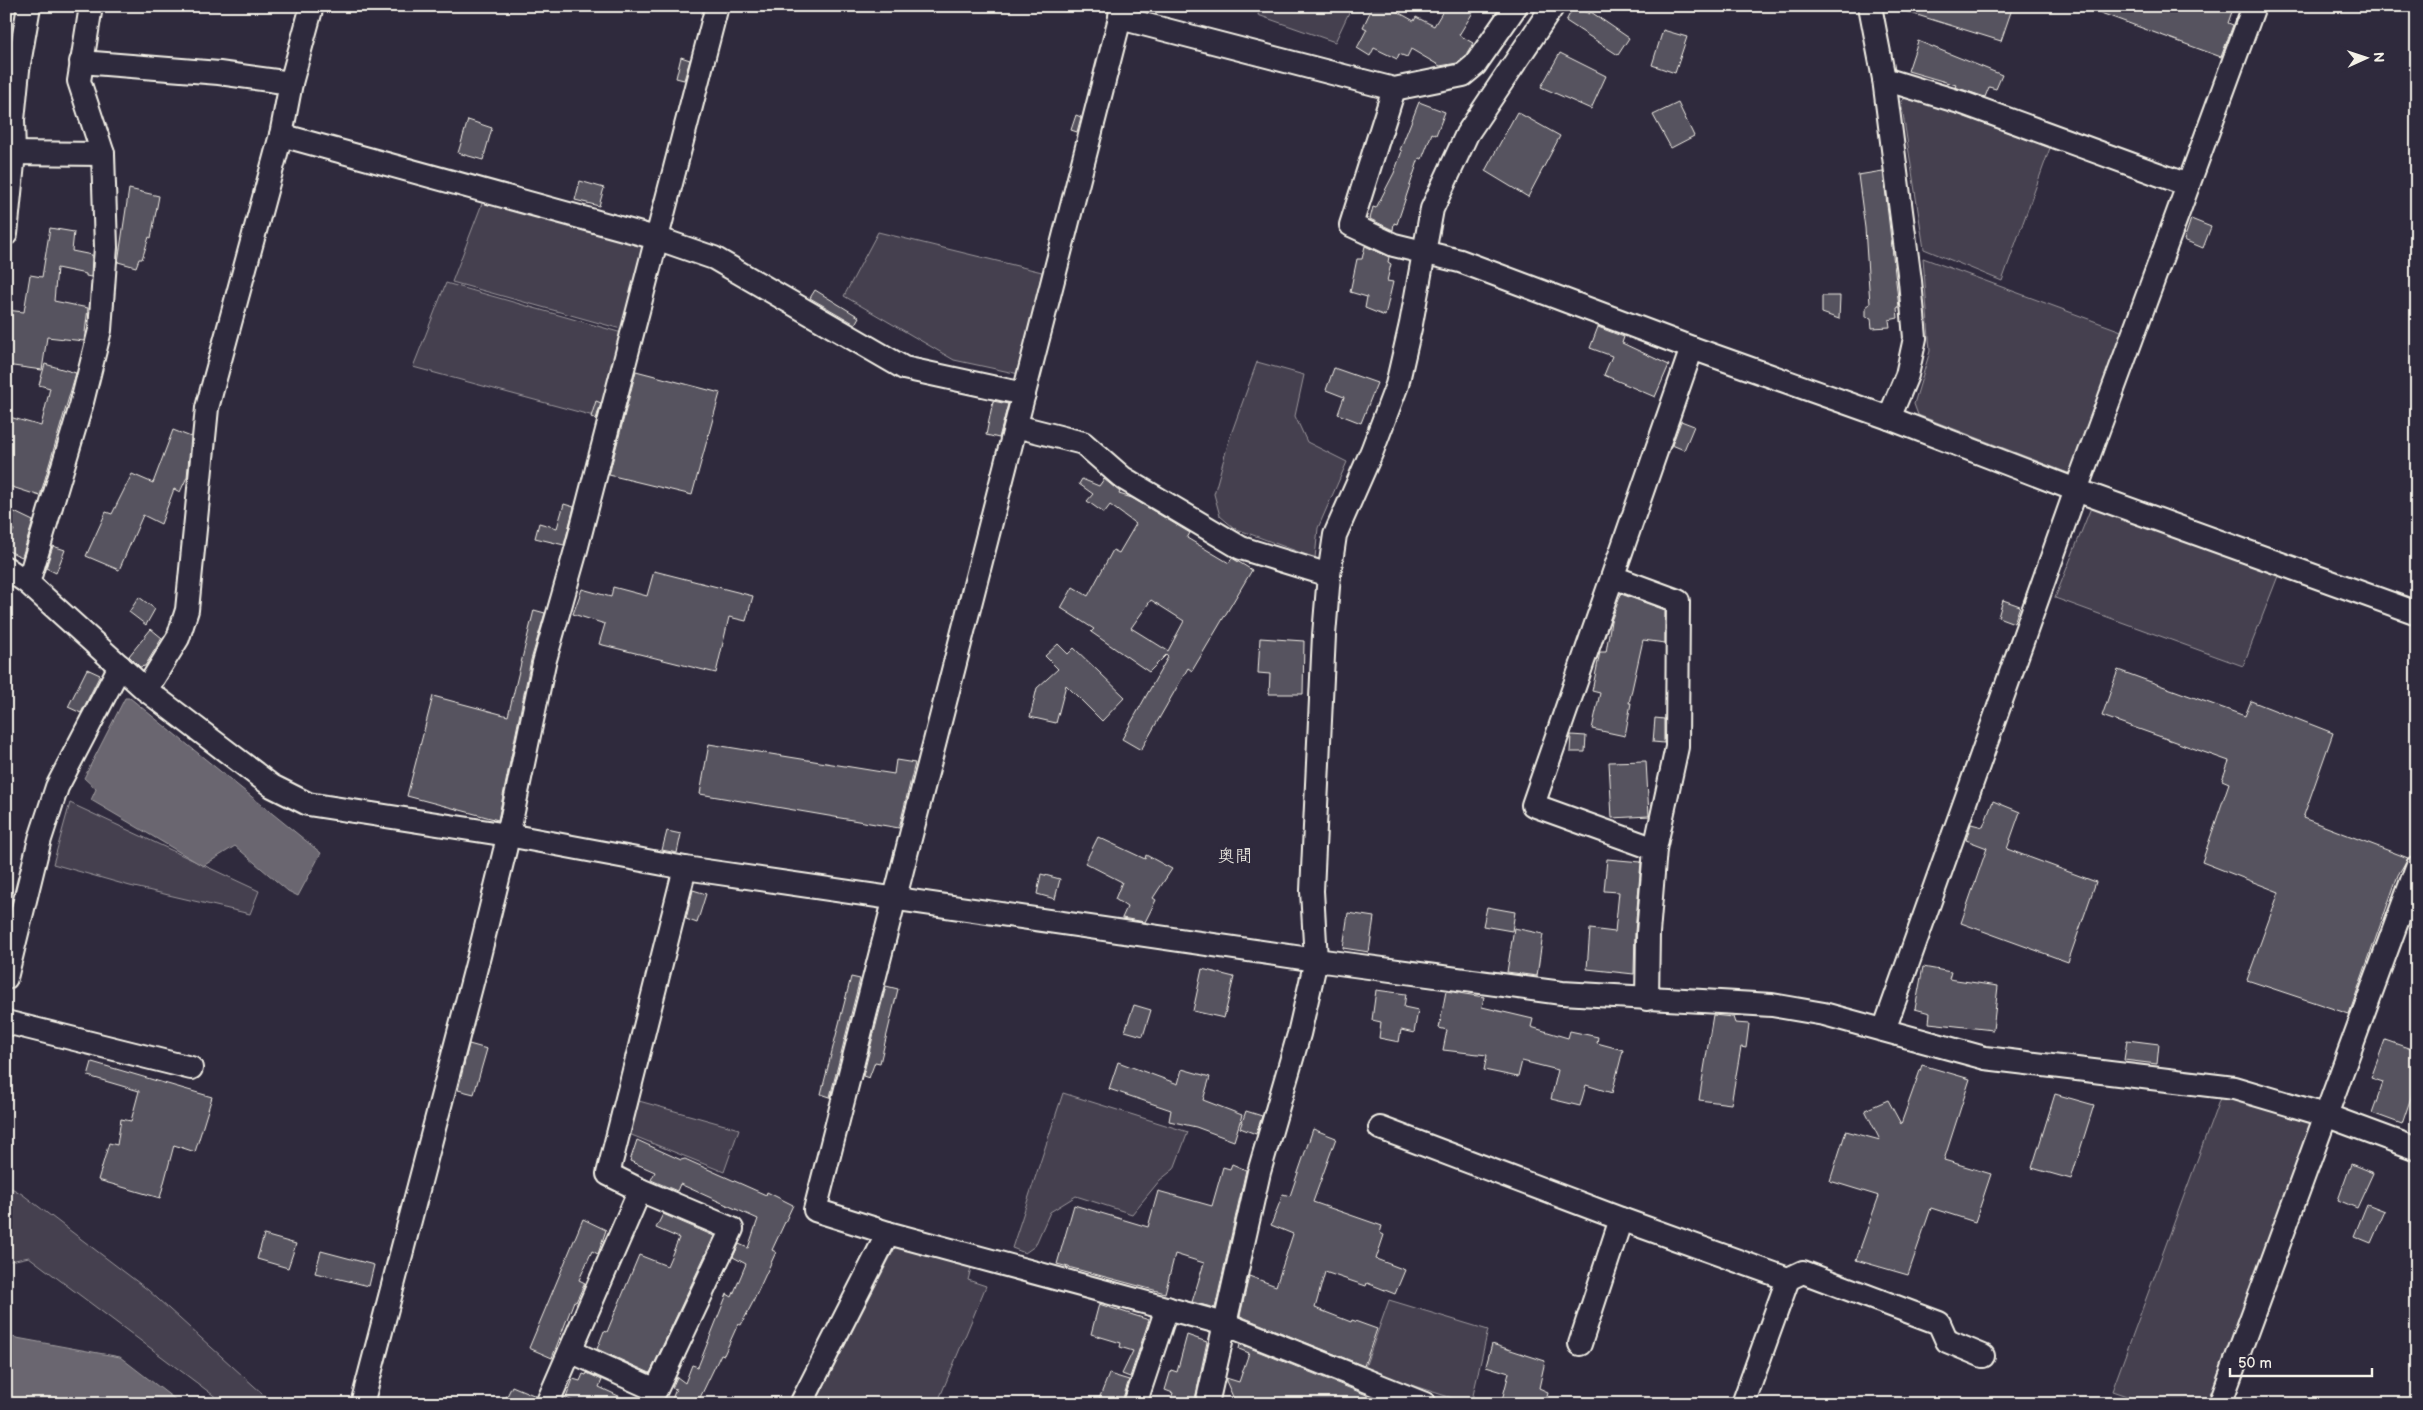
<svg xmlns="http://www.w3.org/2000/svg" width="2423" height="1410" viewBox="0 0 2423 1410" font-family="'Balsamiq Sans','Klee One',sans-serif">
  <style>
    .green { fill: #454050; stroke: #9c989c }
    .water { fill: #6a6670; stroke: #a19ea0 }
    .building { fill: #56525f; stroke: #f4f1e8; fill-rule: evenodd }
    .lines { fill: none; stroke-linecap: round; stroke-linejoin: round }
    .minor-casing { stroke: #f4f1e8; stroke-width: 26 }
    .minor { stroke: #2f2a3d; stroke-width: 22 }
    .labels { text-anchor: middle; stroke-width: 5; stroke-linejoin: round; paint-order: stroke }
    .quarter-label { font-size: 18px; fill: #f4f1e8; stroke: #2f2a3d }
  </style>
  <rect width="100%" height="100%" fill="#2f2a3d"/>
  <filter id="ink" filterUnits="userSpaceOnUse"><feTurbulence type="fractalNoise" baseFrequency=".02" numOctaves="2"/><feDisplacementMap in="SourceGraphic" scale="10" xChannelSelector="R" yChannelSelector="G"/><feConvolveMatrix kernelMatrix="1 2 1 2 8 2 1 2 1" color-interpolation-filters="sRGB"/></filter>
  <g filter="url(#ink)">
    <g class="green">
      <polygon points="1260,6 1352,6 1335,42 1258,15"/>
      <polygon points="1909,96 2050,148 2002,281 1924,249 1901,101"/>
      <polygon points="483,201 641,243 644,251 621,329 452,282"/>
      <polygon points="878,232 1042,272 1019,374 954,360 844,296"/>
      <polygon points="1923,258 2124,332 2076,467 2068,473 1918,415 1914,404 1930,351"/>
      <polygon points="446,283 622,333 601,418 413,367"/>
      <polygon points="1257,362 1304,375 1295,416 1307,442 1347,462 1318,528 1315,558 1234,528 1220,516 1214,494 1230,437"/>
      <polygon points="2092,505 2278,576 2243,666 2055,598"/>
      <polygon points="70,803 259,891 250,914 130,886 53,864"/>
      <polygon points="1063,1093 1188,1132 1174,1169 1160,1180 1132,1214 1076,1196 1050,1212 1035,1246 1025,1253 1012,1248"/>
      <polygon points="2220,1098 2254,1104 2310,1120 2313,1133 2213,1404 2150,1404 2112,1391"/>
      <polygon points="639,1101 739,1129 724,1172 629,1134"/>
      <polygon points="6,1185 22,1194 148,1290 274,1404 225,1404 29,1257 6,1262"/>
      <polygon points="897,1244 972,1264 968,1280 986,1286 937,1404 815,1404"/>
      <polygon points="1389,1300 1488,1330 1471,1404 1364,1370"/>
    </g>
    <g class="water">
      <polygon points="125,698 130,698 321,853 298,896 288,891 235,846 203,866 91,800 96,789 84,778"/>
      <polygon points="6,1336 120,1357 181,1404 6,1404"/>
    </g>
    <g class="building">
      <polygon points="1373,6 1387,6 1414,21 1416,17 1434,26 1446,6 1477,6 1459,35 1473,43 1465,56 1457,63 1440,66 1411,49 1407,57 1399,54 1397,59 1374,48 1370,56 1357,48 1367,29 1363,27"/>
      <polygon points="1574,6 1589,14 1591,12 1629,38 1618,55 1566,21"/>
      <polygon points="1901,6 2013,6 2001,41 1901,10"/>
      <polygon points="2090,6 2234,6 2228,23 2233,25 2221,57 2090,9"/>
      <polygon points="1663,30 1687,37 1675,73 1652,65"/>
      <polygon points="1918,41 2002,75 1996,89 1989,87 1985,97 1955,87 1956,85 1908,71"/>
      <polygon points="1560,53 1606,76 1591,109 1541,87"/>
      <polygon points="681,57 690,60 684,80 676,78"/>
      <polygon points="1419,102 1445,112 1436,135 1432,133 1422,159 1419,158 1397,224 1394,223 1393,230 1370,219 1373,207 1376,208 1394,173 1402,151 1400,150"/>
      <polygon points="1678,103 1694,136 1671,148 1653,115"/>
      <polygon points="1517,112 1560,136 1528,197 1485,171"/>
      <polygon points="1076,115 1081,117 1077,132 1071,130"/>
      <polygon points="468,120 492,128 483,160 458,153"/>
      <polygon points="1883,171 1899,307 1897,308 1898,318 1889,320 1890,327 1872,328 1871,318 1866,317 1866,307 1870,304 1865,228 1858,175"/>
      <polygon points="580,181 604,188 599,206 575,200"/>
      <polygon points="129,189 159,196 151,238 149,237 142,259 139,259 136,267 118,262"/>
      <polygon points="2191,219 2211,227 2203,248 2184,240"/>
      <polygon points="50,228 74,232 72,251 92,255 91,277 86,276 86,274 57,268 54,301 88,308 84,341 47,337 42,370 6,365 6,310 24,312 30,275 42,277"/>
      <polygon points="1365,246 1389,257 1388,262 1391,264 1387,281 1393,282 1385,316 1365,308 1367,297 1350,292 1357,259 1362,259"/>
      <polygon points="815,290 859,317 855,324 810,298"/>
      <polygon points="1822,296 1840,296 1839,319 1822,313"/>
      <polygon points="1598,327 1624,337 1622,343 1669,365 1655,397 1604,375 1612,356 1590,348"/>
      <polygon points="45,364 76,373 40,496 6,485 6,416 41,426 50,388 39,385"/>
      <polygon points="1334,368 1377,383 1361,423 1338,414 1344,397 1326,390"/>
      <polygon points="636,371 720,393 692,495 609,475"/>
      <polygon points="596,401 601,403 596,419 591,417"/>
      <polygon points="993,401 1008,404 999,438 986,435"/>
      <polygon points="1681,421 1694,426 1684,450 1672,445"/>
      <polygon points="173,430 191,437 187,477 180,492 174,489 161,524 143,515 119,570 86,556 106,512 112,514 132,474 153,483"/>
      <path d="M 1082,479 L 1099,486 L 1104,479 L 1120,492 L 1119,494 L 1132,498 L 1190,533 L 1187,538 L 1229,563 L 1232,558 L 1252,570 L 1192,671 L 1188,668 L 1141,750 L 1122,739 L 1168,657 L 1166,655 L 1149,672 L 1091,632 L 1094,629 L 1061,608 L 1073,587 L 1088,596 L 1113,550 L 1119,553 L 1136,524 L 1110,505 L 1104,513 L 1087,501 L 1093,494 L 1079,484 ZM 1151,600 L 1184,621 L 1168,651 L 1131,628 Z"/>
      <polygon points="564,504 574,507 564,545 535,538 539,523 557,528"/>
      <polygon points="6,508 33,521 22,557 6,550 6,544 14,530 6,525"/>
      <polygon points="53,546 65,550 56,573 46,568"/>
      <polygon points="654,571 753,596 746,621 729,617 716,673 599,644 605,624 573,614 582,589 611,597 613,587 647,596"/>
      <polygon points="1621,594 1665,610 1665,643 1643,640 1629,703 1631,703 1625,736 1592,729 1600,693 1592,691 1600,652 1606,652 1611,621"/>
      <polygon points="139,597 155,609 146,625 129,612"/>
      <polygon points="2003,600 2020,606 2014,623 1998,617"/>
      <polygon points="534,610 545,613 531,660 498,820 407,796 433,696 508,716"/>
      <polygon points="151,629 162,638 145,666 140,667 129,656"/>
      <polygon points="1260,638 1304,641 1303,694 1269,694 1270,674 1258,673"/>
      <polygon points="1058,644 1068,654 1074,648 1125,697 1102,721 1066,685 1056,723 1030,717 1037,688 1058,669 1045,656"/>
      <polygon points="87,669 100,675 81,713 68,707"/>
      <polygon points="2118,670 2245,716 2251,701 2333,733 2303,818 2408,858 2398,875 2349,1014 2247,980 2279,892 2202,862 2229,783 2222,780 2229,761 2102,716"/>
      <polygon points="1655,718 1664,719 1664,743 1653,742"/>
      <polygon points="1571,735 1586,736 1585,752 1570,752"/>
      <polygon points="709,744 894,774 896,760 915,763 899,828 700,794"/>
      <polygon points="1646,761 1649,816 1612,818 1609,762"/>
      <polygon points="1993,801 2020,812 2007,849 2096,882 2068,962 1961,923 1987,848 1966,840 1971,824 1983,827"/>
      <polygon points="667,831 681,834 677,853 662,850"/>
      <polygon points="1098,837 1145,859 1146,855 1172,869 1153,898 1156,900 1145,922 1122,918 1127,907 1115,899 1122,882 1085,863"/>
      <polygon points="1607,859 1641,862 1635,932 1634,974 1587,969 1590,929 1615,932 1619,892 1604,891"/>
      <polygon points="1041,874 1060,879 1055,899 1037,894"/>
      <polygon points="693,890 706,894 697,923 686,919"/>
      <polygon points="1487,907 1515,912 1512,931 1483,926"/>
      <polygon points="1348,913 1374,917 1369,952 1343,948"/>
      <polygon points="1514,928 1543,934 1537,976 1507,972"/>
      <polygon points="1923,967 1951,972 1949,979 1998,986 1993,1030 1929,1023 1930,1013 1915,1009"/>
      <polygon points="1202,969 1234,977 1224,1018 1193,1011"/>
      <polygon points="851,977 860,979 830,1097 821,1094"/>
      <polygon points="886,986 898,989 880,1063 875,1062 869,1078 863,1076"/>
      <polygon points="1376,990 1406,994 1404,1007 1418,1010 1414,1033 1401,1030 1399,1042 1379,1038 1381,1022 1372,1020"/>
      <polygon points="1446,991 1484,997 1482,1007 1533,1019 1531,1027 1568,1038 1570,1031 1598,1037 1597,1043 1623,1050 1612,1093 1586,1085 1580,1106 1551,1099 1558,1070 1522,1061 1518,1077 1484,1070 1487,1055 1443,1050 1447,1030 1439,1028"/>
      <polygon points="1134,1005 1151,1010 1143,1036 1125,1031"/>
      <polygon points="1713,1015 1733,1017 1735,1023 1749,1024 1746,1048 1741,1047 1731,1104 1699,1100"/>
      <polygon points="2127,1040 2159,1044 2157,1064 2124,1060"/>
      <polygon points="2385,1040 2417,1051 2417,1080 2402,1124 2372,1113 2383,1082 2371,1078"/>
      <polygon points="469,1044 487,1049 474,1094 458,1090"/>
      <polygon points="92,1062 212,1097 195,1152 174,1145 160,1198 98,1180 109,1143 117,1145 121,1119 131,1121 139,1091 88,1076"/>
      <polygon points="1118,1062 1178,1084 1182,1069 1210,1077 1203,1100 1242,1115 1234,1141 1196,1127 1169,1121 1171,1110 1109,1089"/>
      <polygon points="1922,1065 1970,1079 1944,1160 1991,1174 1975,1222 1931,1208 1908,1275 1856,1260 1879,1196 1830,1181 1846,1131 1880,1140 1865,1110 1888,1100 1901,1124"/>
      <polygon points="2055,1094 2094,1105 2071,1179 2032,1168"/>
      <polygon points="1246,1111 1262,1116 1256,1134 1240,1128"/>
      <polygon points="1313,1129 1336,1138 1313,1202 1382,1226 1380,1233 1384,1235 1376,1259 1405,1270 1395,1294 1367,1283 1366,1286 1325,1272 1315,1308 1351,1322 1352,1320 1377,1329 1364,1366 1240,1316 1249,1276 1276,1286 1293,1234 1271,1225 1283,1194 1290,1196"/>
      <polygon points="637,1140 681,1160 685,1159 766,1195 767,1192 793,1205 772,1250 776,1252 753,1302 741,1325 738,1324 724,1355 721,1354 697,1404 670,1404 676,1389 672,1388 677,1377 685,1383 692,1365 698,1367 727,1294 732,1297 746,1264 733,1257 739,1244 748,1248 758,1219 680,1184 677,1191 651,1180 655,1172 630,1161"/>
      <polygon points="1232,1164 1246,1170 1215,1308 1192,1302 1204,1263 1175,1254 1165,1293 1057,1264 1074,1205 1148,1227 1158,1191 1212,1206 1223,1167 1230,1169"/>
      <polygon points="2351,1164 2373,1173 2357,1208 2338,1200"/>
      <polygon points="2367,1204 2385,1211 2371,1243 2354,1236"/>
      <polygon points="663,1214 714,1236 650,1373 597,1349 604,1331 607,1332 639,1255 667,1266 679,1238 656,1228"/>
      <polygon points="583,1219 606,1230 598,1254 592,1251 579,1280 585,1283 576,1302 574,1301 552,1358 529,1348"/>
      <polygon points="264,1235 296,1244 288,1268 257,1259"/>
      <polygon points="321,1251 374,1265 369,1286 315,1273"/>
      <polygon points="1099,1304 1149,1320 1130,1377 1122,1374 1133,1351 1120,1347 1121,1343 1091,1334"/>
      <polygon points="1187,1335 1207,1342 1194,1404 1169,1404 1173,1393 1165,1390 1171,1370 1177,1372"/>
      <polygon points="1240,1344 1389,1404 1248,1404 1234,1399 1226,1381 1226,1378 1239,1382 1249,1353 1239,1349"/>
      <polygon points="1492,1344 1545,1361 1539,1388 1548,1392 1545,1404 1501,1404 1509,1373 1486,1366"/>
      <polygon points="587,1373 602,1380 599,1387 636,1404 579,1404 566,1398 573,1379 580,1381 583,1374 586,1375"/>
      <polygon points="1109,1374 1129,1380 1121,1404 1097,1404"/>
      <polygon points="512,1386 536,1396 534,1404 503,1404"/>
    </g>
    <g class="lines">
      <defs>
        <g id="minor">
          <polyline points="1121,6 1120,18 815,1210 888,1233 1225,1324 1425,1404"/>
          <polyline points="1870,6 1884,79 1910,281 1915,338 1907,375 1889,418"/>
          <polyline points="1120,18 1394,89 1463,75 1475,65 1516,6"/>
          <polyline points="81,62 219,73 291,83"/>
          <polyline points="1884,79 1963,103 2188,185"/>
          <polyline points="1394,89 1351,225 1394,245 1460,261 1692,348 1889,418 2076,490 2417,613"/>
          <polyline points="281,135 656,238 714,258 904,368 1024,394"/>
          <polyline points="6,153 103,154"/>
          <polyline points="6,234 14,153 13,120 18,70 29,6"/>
          <polyline points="1016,426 1083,443 1123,478 1241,548 1329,575"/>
          <polyline points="6,568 28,583 146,690 272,786 308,804 508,835 685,868 1316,960 1562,993 1772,1005 1824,1014 1985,1058 2234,1088 2325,1115 2417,1149"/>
          <polyline points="1613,577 1678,601 1677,747 1655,849"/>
          <polyline points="28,583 81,406 100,330 106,247 103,154 79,81 91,6"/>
          <polyline points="146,690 178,638 187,610 207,408 281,135 291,83 312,6"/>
          <polyline points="6,978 40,839 57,787 120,666"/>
          <polyline points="1647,999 1648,933 1655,849 1533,805 1692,348"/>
          <polyline points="6,1022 191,1068"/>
          <polyline points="1884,1030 2076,490 2254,6"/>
          <polyline points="1380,1128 1621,1219 1788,1279 1743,1404"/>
          <polyline points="1788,1279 1803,1272 1939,1323 1947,1341 1983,1356"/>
          <polyline points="1580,1344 1621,1219"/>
          <polyline points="570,1351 656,1390 732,1229 640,1190"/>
          <polyline points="362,1404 479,956 505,850 544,663 576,550 717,6"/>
          <polyline points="547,1404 640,1190 608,1174 685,868"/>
          <polyline points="801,1404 888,1233"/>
          <polyline points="1135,1404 1167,1308"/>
          <polyline points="1207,1404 1259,1172 1299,1034 1316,960 1312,891 1324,635 1329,575 1335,535 1372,451 1397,385 1411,324 1432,209 1467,134 1553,6"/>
          <polyline points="2220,1404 2417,867"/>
        </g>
      </defs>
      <use href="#minor" class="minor-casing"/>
      <use href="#minor" class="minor"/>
    </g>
  </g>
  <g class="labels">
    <g class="quarter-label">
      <text x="1235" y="862">奥間</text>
    </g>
  </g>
  <rect width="2423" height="1410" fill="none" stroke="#2f2a3d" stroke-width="25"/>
  <rect x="12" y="12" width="2398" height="1385" fill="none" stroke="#f4f1e8" stroke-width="2" filter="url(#ink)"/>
  <g transform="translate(2366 58) rotate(87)" stroke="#2f2a3d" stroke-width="4" paint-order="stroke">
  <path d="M0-4L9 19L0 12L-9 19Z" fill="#f4f1e8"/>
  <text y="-8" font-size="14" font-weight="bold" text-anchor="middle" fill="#f4f1e8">N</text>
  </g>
  <path d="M2230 1368v8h142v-8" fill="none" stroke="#f4f1e8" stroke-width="2.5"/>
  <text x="2238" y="1368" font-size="15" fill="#f4f1e8" stroke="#2f2a3d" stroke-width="4" paint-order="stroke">50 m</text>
</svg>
